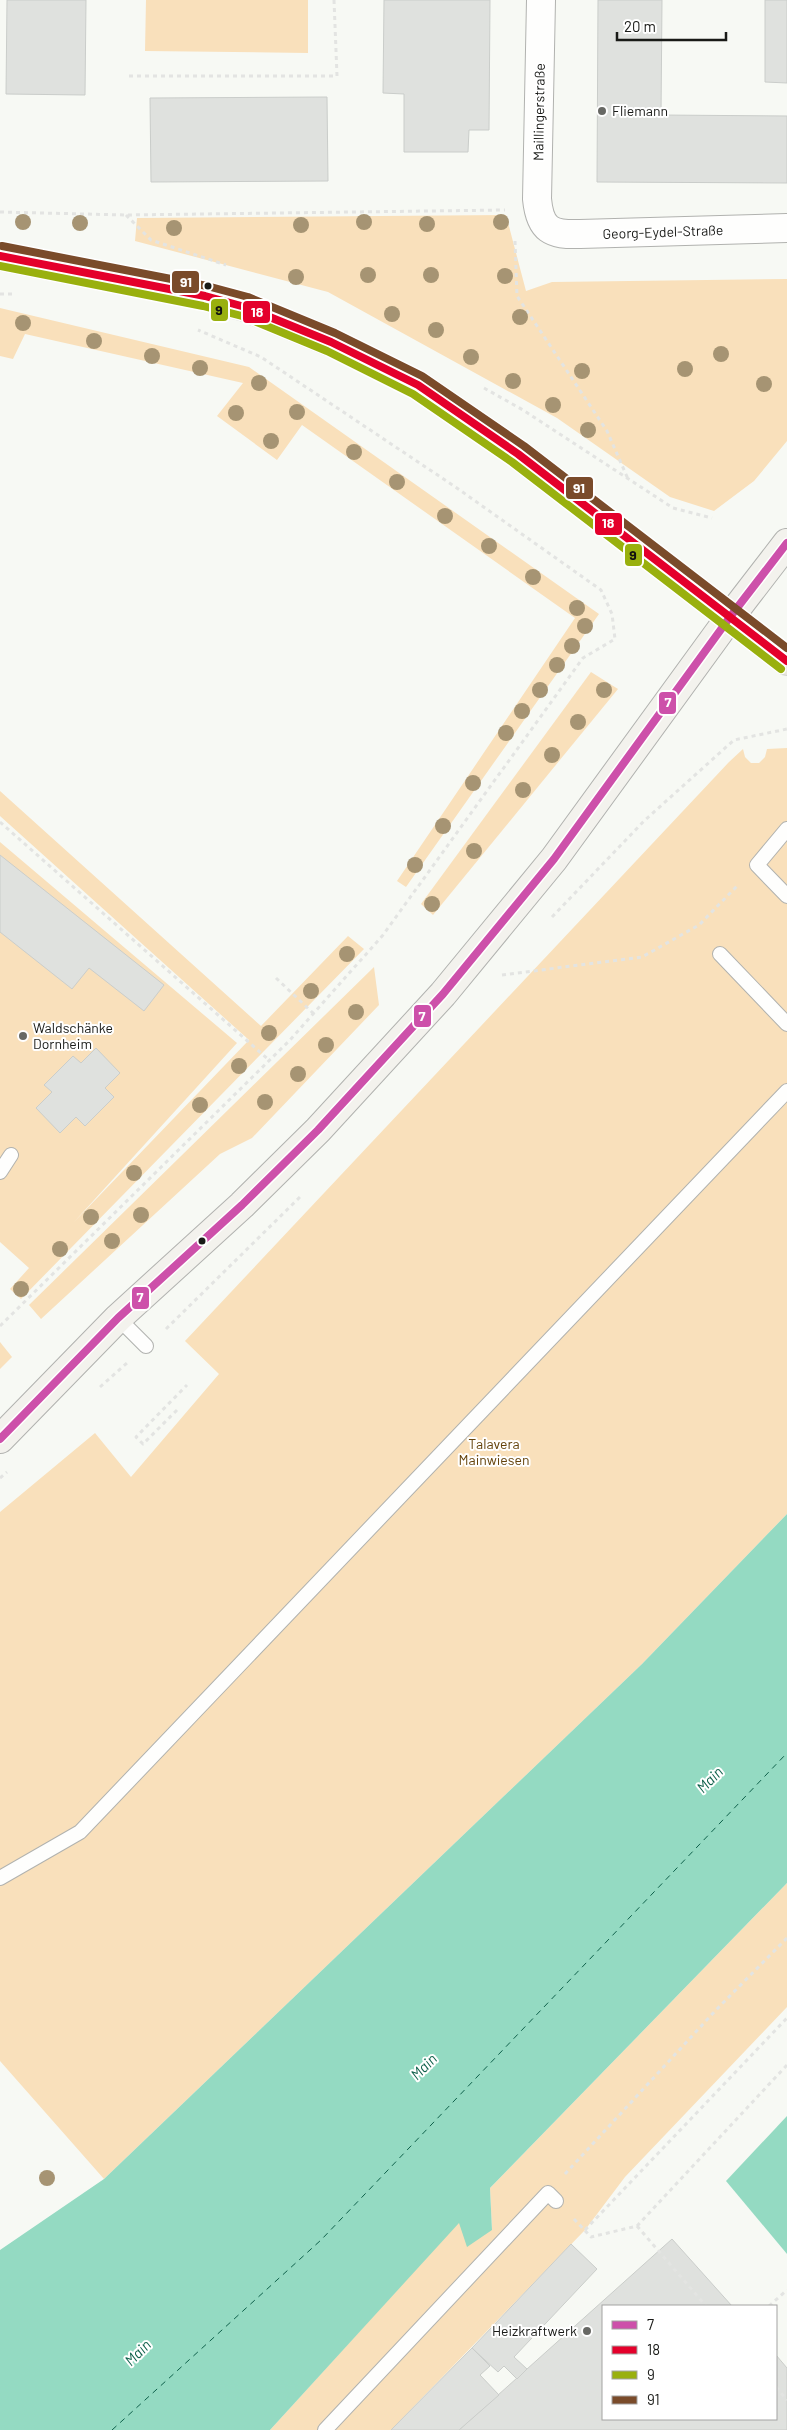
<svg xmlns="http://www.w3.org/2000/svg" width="787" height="2430" viewBox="0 0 787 2430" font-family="Barlow,sans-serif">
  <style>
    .green { fill: #f9e0bb }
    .water { fill: #94dac2 }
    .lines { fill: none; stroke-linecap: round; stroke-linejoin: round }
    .ferry { stroke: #0f614b; stroke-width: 1; stroke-dasharray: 6 5; stroke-linecap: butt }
    .building { fill: #dfe1de; stroke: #cacdca }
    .service-casing { stroke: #b1b2af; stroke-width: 16 }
    .minor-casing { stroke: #b1b2af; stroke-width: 30 }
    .secondary-casing { stroke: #b1b2af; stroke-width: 30 }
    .primary-casing { stroke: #d2d3d1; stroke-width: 30 }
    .path { stroke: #e3e4e2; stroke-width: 3; stroke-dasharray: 4 4; stroke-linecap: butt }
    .service { stroke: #fefefd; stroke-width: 14 }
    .minor { stroke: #fefefd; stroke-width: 28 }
    .secondary { stroke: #f3f2ed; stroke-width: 28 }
    .primary { stroke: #e9e7dd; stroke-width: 28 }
    .bus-1-casing { stroke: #fff; stroke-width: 11 }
    .bus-2-casing { stroke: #fff; stroke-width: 11 }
    .bus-3-casing { stroke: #fff; stroke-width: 11 }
    .bus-4-casing { stroke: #fff; stroke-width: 11 }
    .bus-1 { stroke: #cd50aa; stroke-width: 8 }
    .bus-2 { stroke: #e4002b; stroke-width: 8 }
    .bus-3 { stroke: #99b00e; stroke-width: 8 }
    .bus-4 { stroke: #7a4b2a; stroke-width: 8 }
    .tree { fill: #a69473 }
    .poi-dot { fill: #676864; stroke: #fff; stroke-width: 2 }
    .bus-dot { fill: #191a17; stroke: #fff; stroke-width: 2 }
    .labels { text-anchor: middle; stroke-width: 4; stroke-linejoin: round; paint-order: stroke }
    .poi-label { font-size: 14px; fill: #191a17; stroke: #fff; text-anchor: start }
    .street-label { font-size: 14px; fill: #191a17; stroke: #fff }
    .park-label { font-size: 14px; fill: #64420a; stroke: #fff }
    .water-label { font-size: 15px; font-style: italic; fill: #0f614b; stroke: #fff }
    .line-badge { stroke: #fff; stroke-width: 2 }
    .badge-label { font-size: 14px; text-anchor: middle; font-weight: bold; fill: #fff }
    .pale-badge-label { font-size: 14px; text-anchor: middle; font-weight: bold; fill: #111 }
  </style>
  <rect width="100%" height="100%" fill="#f7f9f4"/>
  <g class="green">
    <polygon points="146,0 308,0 308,53 145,51"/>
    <polygon points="506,215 526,291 552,282 787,279 787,441 754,481 714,511 670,497 557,418 328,292 135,241 137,218"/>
    <polygon points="0,308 249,367 599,614 406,887 397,881 575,618 302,425 277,460 217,416 243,383 25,334 13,359 0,356"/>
    <polygon points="591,672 618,689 433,915 421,904"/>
    <polygon points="787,748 787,1514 642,1664 104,2179 0,2061 0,1512 95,1433 131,1477 219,1374 185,1341 729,762 743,749 745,757 751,763 759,763 765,757 767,749"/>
    <polygon points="0,791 261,1026 348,936 364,949 21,1299 10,1289 29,1268 0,1242 0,842 237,1043 74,1222 249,1040 0,816"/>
    <polygon points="374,967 379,1005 252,1138 220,1154 41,1319 29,1305"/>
    <polygon points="0,1342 12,1357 0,1369"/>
    <polygon points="787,1883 787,2007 625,2177 585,2230 391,2430 270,2430 459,2222 492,2230 490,2188"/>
  </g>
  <g class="water">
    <polygon points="787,1514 787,1883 490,2188 492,2230 467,2247 459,2223 270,2430 0,2430 0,2250 104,2179 642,1664"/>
    <polygon points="787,2116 787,2254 726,2181"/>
  </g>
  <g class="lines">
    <polyline class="ferry" points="112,2430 321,2240 787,1753"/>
  </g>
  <g class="building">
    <polygon points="7,0 86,0 85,95 6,94"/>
    <polygon points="384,0 490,0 489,130 469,130 468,152 404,152 404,94 383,93"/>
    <polygon points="598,0 662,0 661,115 787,116 787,183 597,182"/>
    <polygon points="765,0 787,0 787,83 765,82"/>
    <polygon points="327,97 328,181 151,182 150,98"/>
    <polygon points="0,855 164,985 144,1011 89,968 72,989 0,932"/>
    <polygon points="96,1048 120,1073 105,1088 114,1097 85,1126 76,1117 60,1133 36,1108 52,1092 44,1085 73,1056 81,1063"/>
    <polygon points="672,2239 732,2306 603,2306 603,2419 776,2419 776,2355 787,2368 787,2430 459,2430"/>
    <polygon points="571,2244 597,2269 514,2357 527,2369 517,2379 504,2366 498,2372 472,2348"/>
    <polygon points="472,2348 490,2366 480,2375 499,2395 459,2430 391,2430"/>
  </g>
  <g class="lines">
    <defs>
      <g id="service">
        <polyline points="787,829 757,865 787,896"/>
        <polyline points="720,954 787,1024"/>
        <polyline points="0,1172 11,1155"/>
        <polyline points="118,1318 146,1346"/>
        <polyline points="0,1878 80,1832 787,1091"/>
        <polyline points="325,2430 548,2193 556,2201"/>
      </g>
      <path id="minor" d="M 541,0 L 537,199 C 540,230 551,235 580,234 L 787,228"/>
      <polyline id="secondary" points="0,1439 118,1318 242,1205 318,1130 443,994 554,859 730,617 787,543"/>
      <polyline id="primary" points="0,256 205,296 245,307 331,342 418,385 518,454 787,661"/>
    </defs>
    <use href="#service" class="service-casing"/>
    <use href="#minor" class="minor-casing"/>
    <use href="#secondary" class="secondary-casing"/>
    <use href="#primary" class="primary-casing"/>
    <g class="path">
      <polyline points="129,76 337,76 334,0"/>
      <polyline points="0,212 126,215 505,210"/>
      <polyline points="126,215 151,240 226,265"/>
      <polyline points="515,241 517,296 607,431 628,479"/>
      <polyline points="0,294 13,294"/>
      <polyline points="484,388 523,410 673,508 712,518"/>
      <polyline points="0,822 270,1061"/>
      <polyline points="552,917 644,821 734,740 787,729"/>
      <polyline points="502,975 642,957 699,925 739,884"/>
      <polyline points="276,978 314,1014"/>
      <polyline points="0,1326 290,1040 383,935 583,658 615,639 612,614 601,590 454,486 261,357 198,330"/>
      <polyline points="166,1329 302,1195"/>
      <polyline points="100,1387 127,1363"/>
      <polyline points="177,1410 143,1444 136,1437 187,1385"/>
      <polyline points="0,1478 7,1472"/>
      <polyline points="565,2174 716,2010 787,1938"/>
      <polyline points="574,2219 591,2237 637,2226 787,2065"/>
      <polyline points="637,2226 706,2306"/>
      <polyline points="585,2230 787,2018"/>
      <polyline points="769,2306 787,2290"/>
      <polyline points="776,2387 787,2400"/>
    </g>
    <use href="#service" class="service"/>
    <use href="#minor" class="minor"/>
    <use href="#secondary" class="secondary"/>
    <use href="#primary" class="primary"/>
    <defs>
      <polyline id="bus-1" points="0,1439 118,1318 242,1205 318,1130 443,994 554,859 730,617 787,543"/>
      <polyline id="bus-2" points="0,256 205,296 245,307 331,342 418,385 518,454 787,661"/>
      <polyline id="bus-3" points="0,266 203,306 242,316 327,351 413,394 512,462 781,669"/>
      <polyline id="bus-4" points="2,246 207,286 248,297 335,333 422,376 524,446 787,648"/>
    </defs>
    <use href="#bus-1" class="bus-1-casing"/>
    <use href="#bus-2" class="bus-2-casing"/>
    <use href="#bus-3" class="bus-3-casing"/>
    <use href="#bus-4" class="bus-4-casing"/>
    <use href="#bus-1" class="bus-1"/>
    <use href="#bus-2" class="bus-2"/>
    <use href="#bus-3" class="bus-3"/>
    <use href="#bus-4" class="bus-4"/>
  </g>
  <g class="tree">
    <circle cx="23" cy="222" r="8"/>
    <circle cx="364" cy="222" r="8"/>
    <circle cx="501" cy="222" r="8"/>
    <circle cx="80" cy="223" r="8"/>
    <circle cx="427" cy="224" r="8"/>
    <circle cx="301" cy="225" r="8"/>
    <circle cx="174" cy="228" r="8"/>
    <circle cx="368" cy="275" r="8"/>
    <circle cx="431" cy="275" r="8"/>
    <circle cx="505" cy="276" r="8"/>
    <circle cx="296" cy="277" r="8"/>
    <circle cx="392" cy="314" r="8"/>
    <circle cx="520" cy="317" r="8"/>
    <circle cx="23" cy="323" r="8"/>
    <circle cx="436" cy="330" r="8"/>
    <circle cx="94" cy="341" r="8"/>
    <circle cx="721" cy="354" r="8"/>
    <circle cx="152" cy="356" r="8"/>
    <circle cx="471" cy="357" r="8"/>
    <circle cx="200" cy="368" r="8"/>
    <circle cx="685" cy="369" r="8"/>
    <circle cx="582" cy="371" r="8"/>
    <circle cx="513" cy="381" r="8"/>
    <circle cx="259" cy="383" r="8"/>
    <circle cx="764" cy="384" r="8"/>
    <circle cx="553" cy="405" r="8"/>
    <circle cx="297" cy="412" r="8"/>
    <circle cx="236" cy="413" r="8"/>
    <circle cx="588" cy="430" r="8"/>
    <circle cx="271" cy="441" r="8"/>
    <circle cx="354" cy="452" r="8"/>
    <circle cx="397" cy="482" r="8"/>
    <circle cx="445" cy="516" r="8"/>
    <circle cx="489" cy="546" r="8"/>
    <circle cx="533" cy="577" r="8"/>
    <circle cx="577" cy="608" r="8"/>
    <circle cx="585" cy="626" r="8"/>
    <circle cx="572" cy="646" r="8"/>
    <circle cx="557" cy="665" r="8"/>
    <circle cx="540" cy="690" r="8"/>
    <circle cx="604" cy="690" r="8"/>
    <circle cx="522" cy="711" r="8"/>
    <circle cx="578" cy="722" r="8"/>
    <circle cx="506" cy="733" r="8"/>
    <circle cx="552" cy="755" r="8"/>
    <circle cx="473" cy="783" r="8"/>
    <circle cx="523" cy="790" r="8"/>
    <circle cx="443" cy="826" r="8"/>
    <circle cx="474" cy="851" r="8"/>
    <circle cx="415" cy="865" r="8"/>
    <circle cx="432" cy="904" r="8"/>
    <circle cx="347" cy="954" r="8"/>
    <circle cx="311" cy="991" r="8"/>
    <circle cx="356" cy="1012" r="8"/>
    <circle cx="269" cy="1033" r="8"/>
    <circle cx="326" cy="1045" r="8"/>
    <circle cx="239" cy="1066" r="8"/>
    <circle cx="298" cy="1074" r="8"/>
    <circle cx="265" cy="1102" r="8"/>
    <circle cx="200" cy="1105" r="8"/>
    <circle cx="134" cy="1173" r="8"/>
    <circle cx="141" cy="1215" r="8"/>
    <circle cx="91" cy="1217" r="8"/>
    <circle cx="112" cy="1241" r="8"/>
    <circle cx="60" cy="1249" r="8"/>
    <circle cx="21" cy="1289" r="8"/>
    <circle cx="47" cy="2178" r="8"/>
  </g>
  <g class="poi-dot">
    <circle cx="602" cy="111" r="5"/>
    <circle cx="23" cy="1036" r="5"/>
    <circle cx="587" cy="2331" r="5"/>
  </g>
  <g class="bus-dot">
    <circle cx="208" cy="286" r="4.5"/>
    <circle cx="202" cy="1241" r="4.5"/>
  </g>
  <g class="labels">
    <g class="poi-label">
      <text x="612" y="116">Fliemann</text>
      <text x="33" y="1033">Waldschänke<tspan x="33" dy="16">Dornheim</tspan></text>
      <text x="577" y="2336" text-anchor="end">Heizkraftwerk</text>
    </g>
    <g class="street-label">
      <text transform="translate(539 112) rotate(-89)" y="5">Maillingerstraße</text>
      <text transform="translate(663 232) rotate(-2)" y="5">Georg-Eydel-Straße</text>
    </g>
    <g class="park-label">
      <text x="494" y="1449">Talavera<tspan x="494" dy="16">Mainwiesen</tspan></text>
    </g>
    <g class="water-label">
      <text transform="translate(710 1780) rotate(-45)" y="5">Main</text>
      <text transform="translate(424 2067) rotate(-45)" y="5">Main</text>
      <text transform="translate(138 2353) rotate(-45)" y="5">Main</text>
    </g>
  </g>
  <g class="line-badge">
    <rect x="171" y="270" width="29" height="24" rx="5" fill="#7a4b2a"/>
    <rect x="210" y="298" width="19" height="24" rx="5" fill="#99b00e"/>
    <rect x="242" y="300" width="29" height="24" rx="5" fill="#e4002b"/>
    <rect x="565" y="476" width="29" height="24" rx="5" fill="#7a4b2a"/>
    <rect x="594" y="512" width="29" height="24" rx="5" fill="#e4002b"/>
    <rect x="624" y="543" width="19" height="24" rx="5" fill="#99b00e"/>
    <rect x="658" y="691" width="19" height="24" rx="5" fill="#cd50aa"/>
    <rect x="413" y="1004" width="19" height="24" rx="5" fill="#cd50aa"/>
    <rect x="131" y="1286" width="19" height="24" rx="5" fill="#cd50aa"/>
  </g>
  <g class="badge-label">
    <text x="186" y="287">91</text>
    <text x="257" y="317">18</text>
    <text x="579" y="493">91</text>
    <text x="608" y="528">18</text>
    <text x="668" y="707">7</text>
    <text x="422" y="1021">7</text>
    <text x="140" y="1302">7</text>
  </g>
  <g class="pale-badge-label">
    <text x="219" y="315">9</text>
    <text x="633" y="560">9</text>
  </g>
  <rect x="602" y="2305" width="175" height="115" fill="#ffffff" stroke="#a3a3a2"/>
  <rect x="612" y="2321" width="25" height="8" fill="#cd50aa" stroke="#a3a3a2"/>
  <text x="647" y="2330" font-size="15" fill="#191a17">7</text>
  <rect x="612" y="2346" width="25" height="8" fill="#e4002b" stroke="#a3a3a2"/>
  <text x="647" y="2355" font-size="15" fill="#191a17">18</text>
  <rect x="612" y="2371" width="25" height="8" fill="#99b00e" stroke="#a3a3a2"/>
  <text x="647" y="2380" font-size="15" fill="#191a17">9</text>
  <rect x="612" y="2396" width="25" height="8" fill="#7a4b2a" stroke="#a3a3a2"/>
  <text x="647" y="2405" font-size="15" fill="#191a17">91</text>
  <path d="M617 32v8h109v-8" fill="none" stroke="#191a17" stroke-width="2.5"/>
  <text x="624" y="32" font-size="15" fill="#191a17" stroke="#ffffff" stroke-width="4" paint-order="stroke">20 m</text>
</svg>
